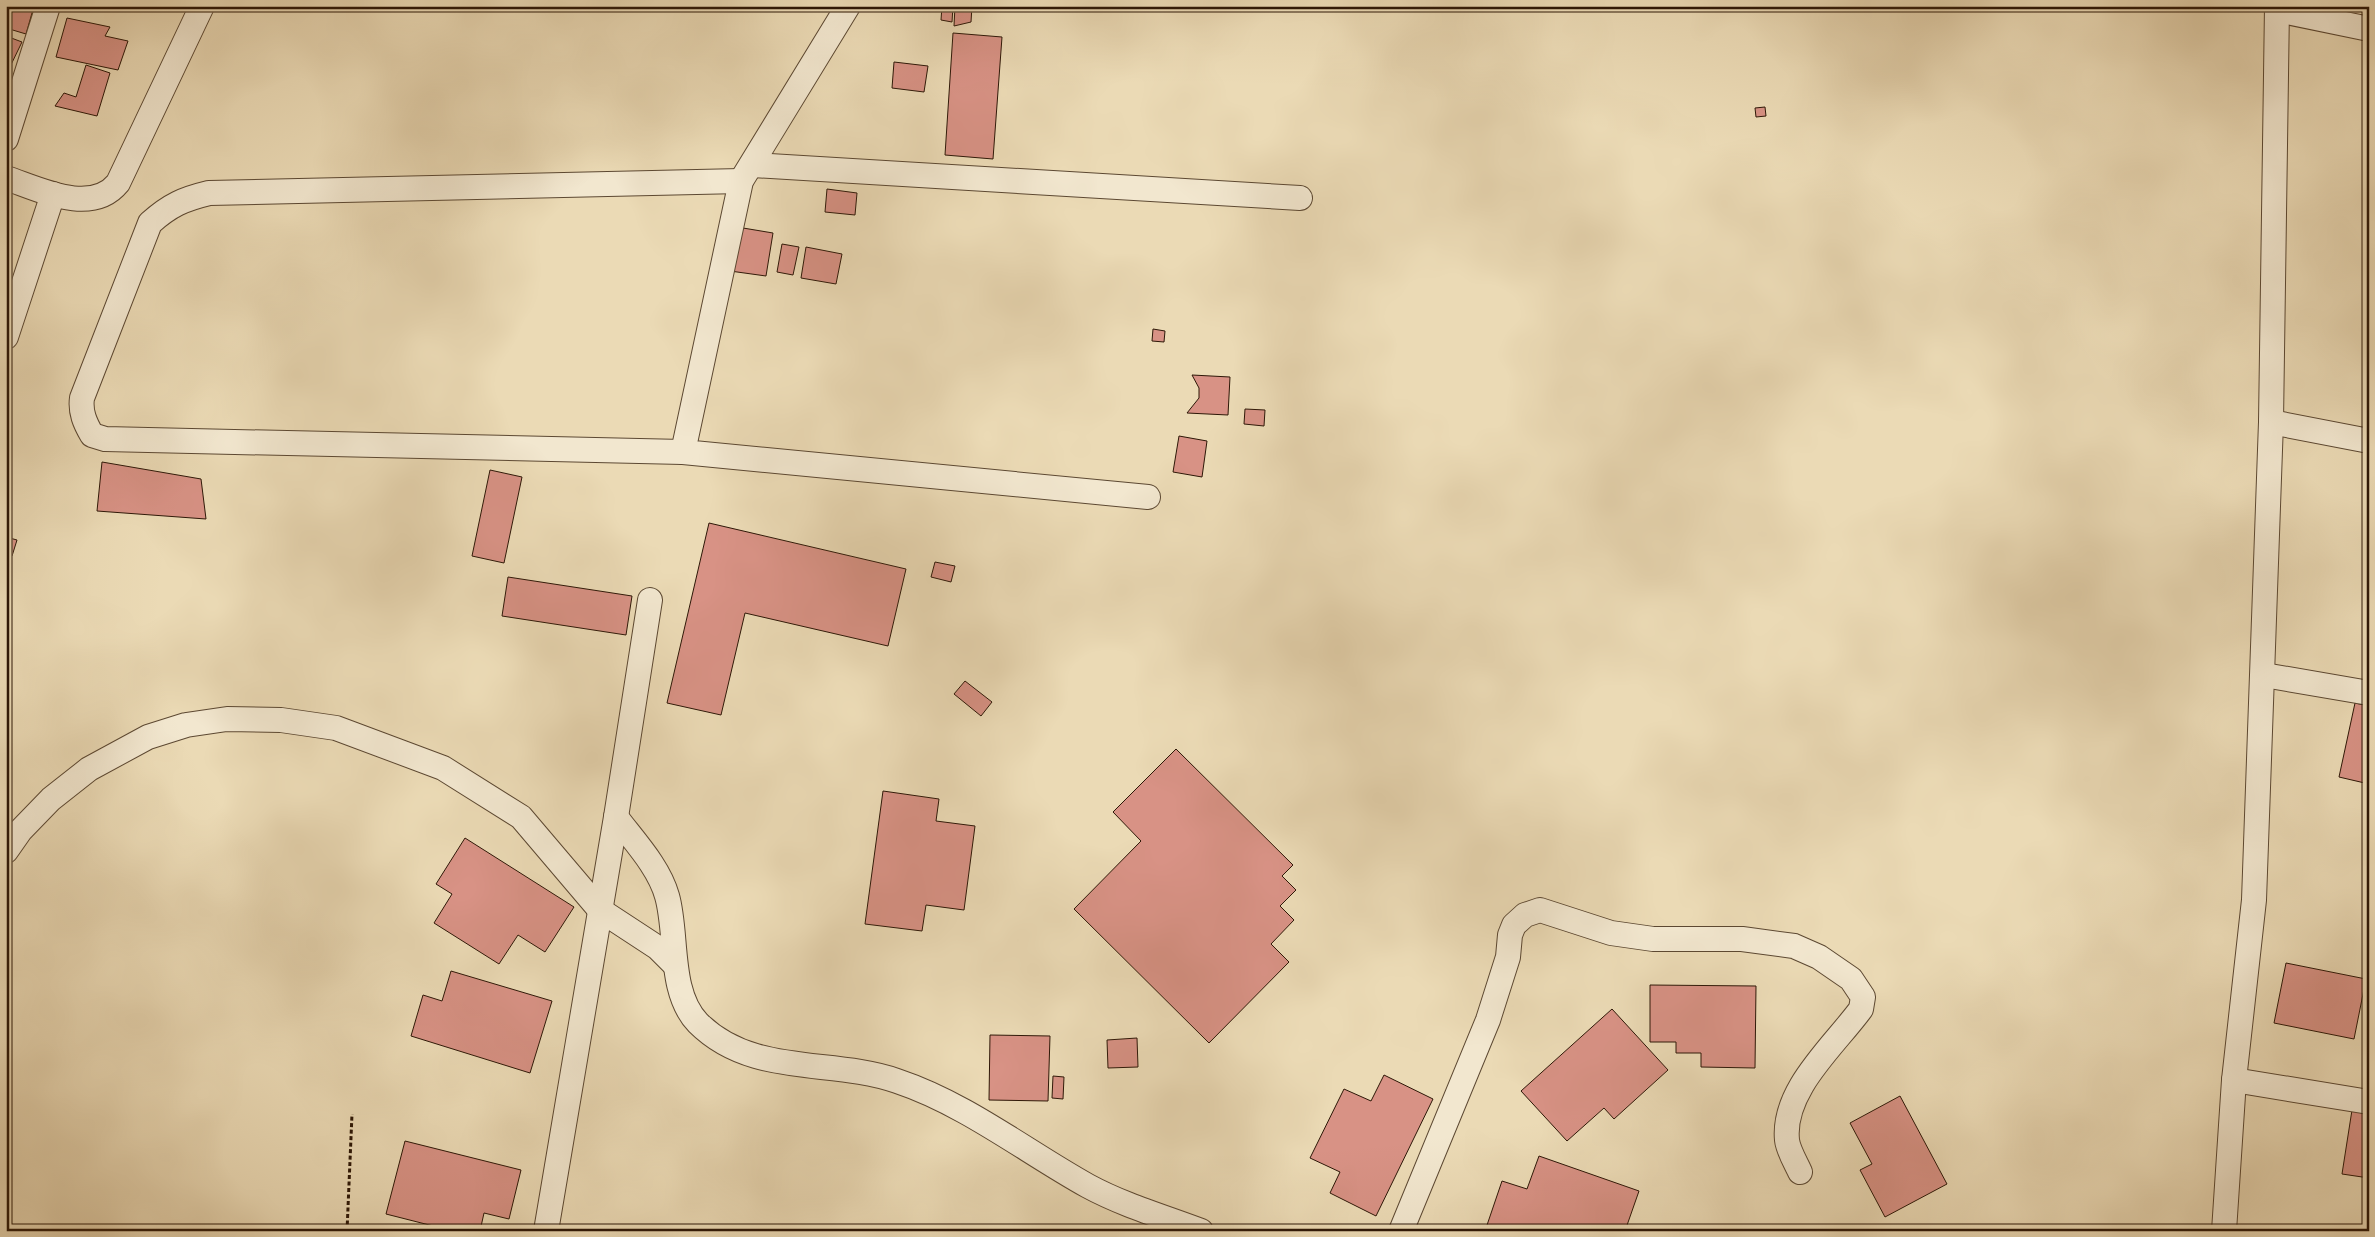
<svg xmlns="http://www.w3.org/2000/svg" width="2375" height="1237" viewBox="0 0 2375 1237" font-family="'Old Standard TT',serif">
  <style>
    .building { fill: #d89285; stroke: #2d1707 }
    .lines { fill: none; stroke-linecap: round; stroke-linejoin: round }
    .minor-casing { stroke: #5c4832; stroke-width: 26 }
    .path { stroke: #2d1707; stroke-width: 3; stroke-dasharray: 4 2.5; stroke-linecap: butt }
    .minor { stroke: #f2e7cf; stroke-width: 24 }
  </style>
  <rect width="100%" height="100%" fill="#ebdab5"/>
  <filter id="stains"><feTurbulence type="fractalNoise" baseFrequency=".004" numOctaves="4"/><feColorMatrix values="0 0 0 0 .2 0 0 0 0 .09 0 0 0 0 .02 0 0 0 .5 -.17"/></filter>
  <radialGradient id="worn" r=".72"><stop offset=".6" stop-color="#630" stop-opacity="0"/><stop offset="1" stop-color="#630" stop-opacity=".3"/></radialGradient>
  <g class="building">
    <polygon points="6,6 34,6 26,34 6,28"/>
    <polygon points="361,6 412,6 411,10"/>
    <polygon points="942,6 953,6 952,22 941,20"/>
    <polygon points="955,6 972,6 971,22 954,26"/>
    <polygon points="67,18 110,27 105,36 128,41 118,70 56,57"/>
    <polygon points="953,33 1002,37 993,159 945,155"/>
    <polygon points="6,36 22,42 6,75"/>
    <polygon points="894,62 928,66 924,92 892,88"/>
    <polygon points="86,65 110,73 97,116 55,106 64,93 76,97"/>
    <polygon points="1765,107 1766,116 1756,117 1755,108"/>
    <polygon points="827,189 857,193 855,215 825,212"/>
    <polygon points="737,227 773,233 766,276 730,271"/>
    <polygon points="782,244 799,247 793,275 777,272"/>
    <polygon points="806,247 842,254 836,284 801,278"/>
    <polygon points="1153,329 1165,331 1164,342 1152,341"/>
    <polygon points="1192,375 1230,377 1228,415 1187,413 1199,398 1199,388"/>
    <polygon points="1245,409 1265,410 1264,426 1244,424"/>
    <polygon points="1179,436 1207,441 1202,477 1173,472"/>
    <polygon points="102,462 201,479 206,519 97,511"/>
    <polygon points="490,470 522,477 504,563 472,556"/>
    <polygon points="709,523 906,569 888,646 745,613 721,715 667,703"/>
    <polygon points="6,537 17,540 12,556 6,555"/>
    <polygon points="935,562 955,566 951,582 931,577"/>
    <polygon points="508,577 632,596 626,635 502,616"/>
    <polygon points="965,681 992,702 981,716 954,694"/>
    <polygon points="2355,703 2369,706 2369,784 2339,777"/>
    <polygon points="1176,749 1293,865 1282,876 1296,890 1280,906 1294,920 1271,944 1289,962 1209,1043 1074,909 1141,841 1113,812"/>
    <polygon points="883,791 939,799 936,821 975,826 964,910 926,905 922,931 865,924"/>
    <polygon points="465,838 574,907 545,952 518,935 499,964 434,923 452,894 436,884"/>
    <polygon points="2286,963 2366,979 2354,1039 2274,1023"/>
    <polygon points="451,971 552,1001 530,1073 411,1036 423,995 442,1001"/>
    <polygon points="1650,985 1756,986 1755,1068 1701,1067 1701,1053 1676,1053 1676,1042 1650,1042"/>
    <polygon points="1612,1009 1668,1070 1614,1119 1604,1108 1567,1141 1521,1091"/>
    <polygon points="990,1035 1050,1036 1048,1101 989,1100"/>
    <polygon points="1137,1038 1138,1067 1108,1068 1107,1040"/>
    <polygon points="2369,1060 2369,1092 2364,1091"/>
    <polygon points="1384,1075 1433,1099 1376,1216 1330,1193 1340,1172 1310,1158 1344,1089 1371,1101"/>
    <polygon points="1053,1076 1064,1077 1063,1099 1052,1098"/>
    <polygon points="1900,1096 1947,1184 1885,1217 1860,1170 1872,1164 1850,1123"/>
    <polygon points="2352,1110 2369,1112 2369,1178 2342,1174"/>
    <polygon points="405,1141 521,1170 509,1219 484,1213 480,1231 453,1231 386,1214"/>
    <polygon points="1539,1156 1639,1191 1625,1231 1485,1231 1502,1181 1527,1189"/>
  </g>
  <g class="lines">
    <defs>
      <g id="minor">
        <polyline points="848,6 741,181 683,452 1148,497"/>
        <polyline points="2277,10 2369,29"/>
        <polyline points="6,139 48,6"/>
        <polyline points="753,165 1300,198"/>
        <path d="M 6,178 C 39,189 91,216 118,183 L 202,6"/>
        <polyline points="6,337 53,194"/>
        <polyline points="2271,422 2369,441"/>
        <path d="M 683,452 L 105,439 L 92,435 C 85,423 80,412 82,398 L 150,223 C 170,205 184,199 209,193 L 741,181"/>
        <polyline points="2264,675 2369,693"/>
        <path d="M 616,817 C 634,841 659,867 667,896 C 678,934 668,992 698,1023 C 752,1077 831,1058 897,1081 C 966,1104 1025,1151 1088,1186 C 1123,1205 1164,1217 1201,1231"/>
        <polyline points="6,851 20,831 51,799 89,769 148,737 186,725 227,719 281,720 336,728 443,768 521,817 600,910 658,948 675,965"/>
        <polyline points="2234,1080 2369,1102"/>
        <polyline points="546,1231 616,817 650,600"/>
        <path d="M 1401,1231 L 1488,1020 L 1508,957 L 1510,935 L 1514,925 L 1525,915 L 1540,910 L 1611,933 L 1653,939 L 1742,939 L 1794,946 L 1819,957 L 1851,979 L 1863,997 L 1861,1009 C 1834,1046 1782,1090 1787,1140 C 1788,1150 1796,1163 1800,1172"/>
        <polyline points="2224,1231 2234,1080 2254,900 2271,422 2277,6"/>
      </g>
    </defs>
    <use href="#minor" class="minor-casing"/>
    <polyline class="path" points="347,1231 352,1114"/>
    <use href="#minor" class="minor"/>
  </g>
  <rect width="2375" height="1237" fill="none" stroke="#ebdab5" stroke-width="25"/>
  <rect x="8" y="8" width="2360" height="1222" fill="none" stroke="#2d1707" stroke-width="2.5"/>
  <rect x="12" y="12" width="2350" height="1212" fill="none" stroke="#2d1707"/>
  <rect width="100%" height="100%" filter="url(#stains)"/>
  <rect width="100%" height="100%" fill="url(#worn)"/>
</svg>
